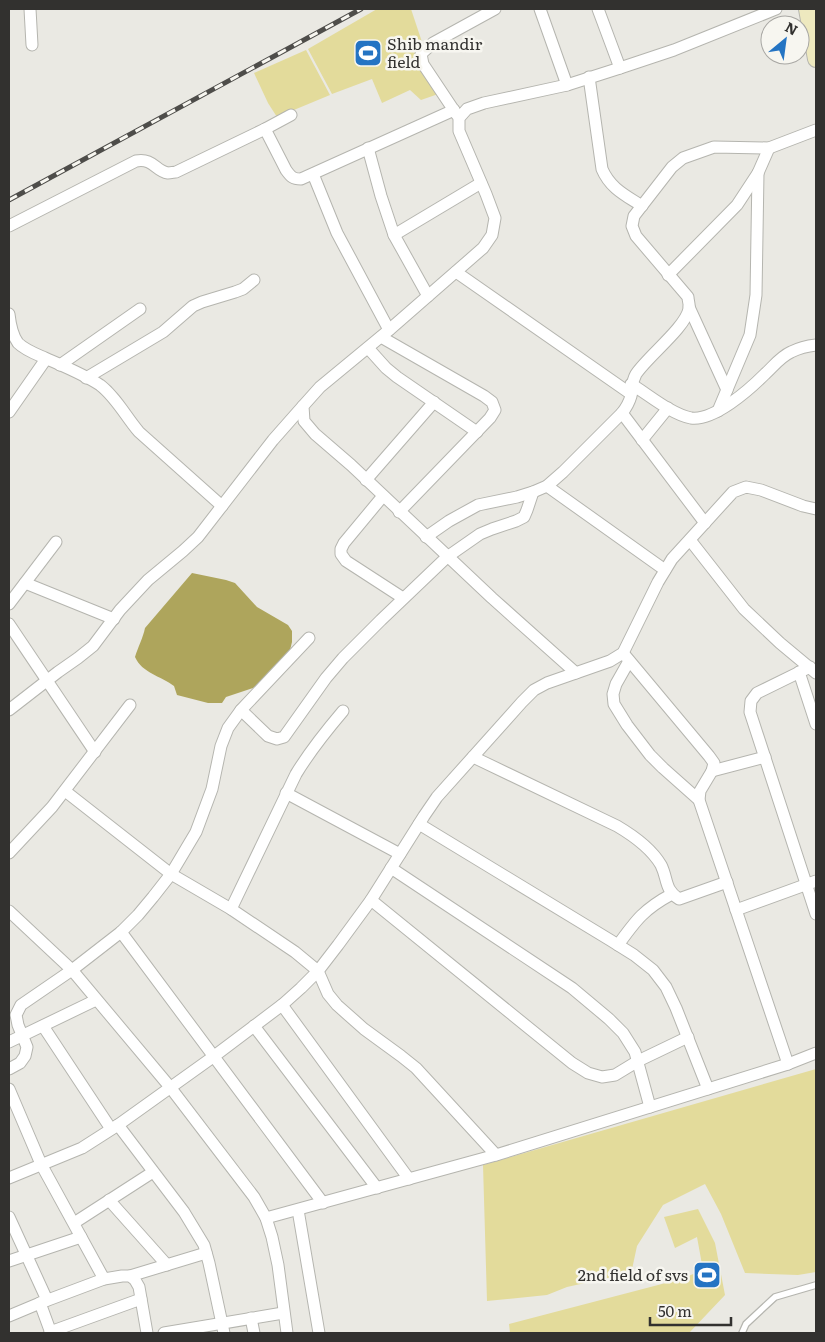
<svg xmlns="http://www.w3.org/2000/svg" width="825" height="1342" viewBox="0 0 825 1342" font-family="Literata,serif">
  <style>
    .green { fill: #e3db9b }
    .water { fill: #aea55c }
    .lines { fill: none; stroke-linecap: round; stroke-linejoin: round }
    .lane-casing { stroke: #b5b5af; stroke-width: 8 }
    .street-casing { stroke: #b5b5af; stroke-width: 13 }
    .secondary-casing { stroke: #b5b5af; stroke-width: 18 }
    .lane { stroke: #fff; stroke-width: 5.5 }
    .street { stroke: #fff; stroke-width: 11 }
    .secondary { stroke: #eee9bf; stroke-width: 16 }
    .rail-casing { stroke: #4e4d4a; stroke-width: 5 }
    .rail { stroke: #f7f6f0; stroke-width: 3; stroke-dasharray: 9; stroke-linecap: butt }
    .labels { text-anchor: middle; stroke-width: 5; stroke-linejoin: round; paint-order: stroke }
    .poi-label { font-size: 16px; fill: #32312f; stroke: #f7f6f0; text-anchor: start }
  </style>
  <rect width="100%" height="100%" fill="#eae9e3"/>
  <g class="green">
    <polygon points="377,9 411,9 427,57 441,93 421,100 410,90 382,103 372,79 332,94 308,49"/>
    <polygon points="306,50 330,95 277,117 268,103 254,73"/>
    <polygon points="816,1069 816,1272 798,1275 745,1273 721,1214 705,1184 663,1205 637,1246 631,1274 603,1279 567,1287 547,1295 487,1301 483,1165"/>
    <polygon points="698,1209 715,1243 725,1295 689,1333 510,1333 509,1324 681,1279 703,1270 697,1237 675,1248 664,1217"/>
  </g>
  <path class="water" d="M 192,573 L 226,580 L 235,583 L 257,607 L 288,625 L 292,631 L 292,642 L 289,654 L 266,679 L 253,688 L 226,697 L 222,703 L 208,703 L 177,695 L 174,686 C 161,676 142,673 135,657 C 138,647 143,638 145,628 Z"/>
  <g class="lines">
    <defs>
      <polyline id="lane" points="742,1333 746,1324 775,1297 816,1285"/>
      <g id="street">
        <polyline points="30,9 32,45"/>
        <polyline points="540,9 567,85"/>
        <polyline points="598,9 620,68"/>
        <path d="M 589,77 L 602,169 C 610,188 625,195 642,206"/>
        <polyline points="457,115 423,64 421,54 433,43 495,9"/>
        <path d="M 265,129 L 286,170 C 291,177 293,179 301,179 L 454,110"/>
        <polyline points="368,148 381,196 394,235 428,296"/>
        <polyline points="313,174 337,233 389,330"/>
        <path d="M 9,226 L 136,161 C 154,158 155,171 168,173 C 171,173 174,172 176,172 L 265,129 L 291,115"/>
        <polyline points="394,235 481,183"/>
        <polyline points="456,272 631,394"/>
        <polyline points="668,275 737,205 758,173 769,148"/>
        <polyline points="689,307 727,390"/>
        <path d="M 9,314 C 10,323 12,335 18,343 C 25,350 36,354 45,358 C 63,366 83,374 100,385 C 116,397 126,417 139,432 L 222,506"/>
        <polyline points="381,337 484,396 492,402 495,410 490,418 399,512"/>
        <polyline points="368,348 386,368 397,377 477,432"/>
        <polyline points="60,365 140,309"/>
        <polyline points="86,378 163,332 193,306 202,302 235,292 243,289 254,280"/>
        <path d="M 631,384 C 649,395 671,414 691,418 C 714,421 749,390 765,374 C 773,367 780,357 791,352 C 799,348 807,346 816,345"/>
        <polyline points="718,411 750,335 756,295 758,173"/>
        <polyline points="9,412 46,359"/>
        <polyline points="622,413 705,523"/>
        <polyline points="642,440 668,408"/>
        <polyline points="366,480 434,402"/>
        <polyline points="547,486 665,570"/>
        <polyline points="383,496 344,543 341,549 341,554 346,561 403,598"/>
        <path d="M 426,537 L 449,521 L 478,505 L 517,497 L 533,492 L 547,486 L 563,472 L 622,413 C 626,408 629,403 631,396 C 633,388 631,383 636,374 C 648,356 685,328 689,309 C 690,305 688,301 688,297 L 636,236 L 632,226 L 634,216 L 672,167 L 683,158 L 714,147 L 769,148 L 816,130"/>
        <polyline points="690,540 744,609 780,643 816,673"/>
        <polyline points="25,583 114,619"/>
        <polyline points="9,604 56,542"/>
        <polyline points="9,624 95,752"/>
        <polyline points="623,653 709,756 714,763 712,771 700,791 699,800 788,1064"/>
        <polyline points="629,661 616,684 613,694 614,704 627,725 650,755 663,768 699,800"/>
        <polyline points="810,667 757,693 751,701 750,712 816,914"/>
        <polyline points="799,672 816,724"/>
        <polyline points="576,673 492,598 351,465 315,434 304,421 303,406 320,387 389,330 483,248 492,235 495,218 486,194 459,131 459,118 467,109 484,103 567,85 620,68 674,50 776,9"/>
        <polyline points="9,710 58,672 78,658 93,646 120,610 148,580 183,551 198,537 273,440 303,406"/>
        <polyline points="241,710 268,736 277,739 284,737 326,678 343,658 381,620 447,557 480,534 492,529 516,521 524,517 527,510 533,492"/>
        <path d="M 473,757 L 617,826 C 634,836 651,848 661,865 C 668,879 664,889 679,899 L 727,882"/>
        <polyline points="712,771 765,757"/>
        <polyline points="65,791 171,874 231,909 295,952 318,971 328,994 337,1005 364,1029 401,1056 416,1068 496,1155"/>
        <polyline points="286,793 400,854"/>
        <polyline points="419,824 610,940 634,955 653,970 666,987 676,1008 708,1089"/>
        <polyline points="9,853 52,807 130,705"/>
        <polyline points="391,868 572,988 609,1019 623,1033 635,1052 650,1107"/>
        <polyline points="371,900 572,1063 588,1073 602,1077 615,1075 638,1061 688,1037"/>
        <path d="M 231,909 L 296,774 C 310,751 326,731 343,711"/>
        <polyline points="736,910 816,881"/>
        <polyline points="9,911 72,970 170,1087 254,1197 266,1218 272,1237 278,1265 287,1333"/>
        <polyline points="121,932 323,1203"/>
        <path d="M 618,945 C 636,920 644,909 672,894"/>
        <polyline points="282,1005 409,1179"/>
        <polyline points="43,1026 111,1129"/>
        <polyline points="254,1026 377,1188"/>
        <polyline points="9,1042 96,1000"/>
        <polyline points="9,1069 20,1063 25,1056 27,1047 18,1025 16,1015 21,1005 72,970 121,932 138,915 153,897 171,874 196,832 212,789 221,746 228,728 241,710 309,638"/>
        <polyline points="9,1089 41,1164 104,1279"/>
        <polyline points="118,1125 184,1212 204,1245 209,1263 224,1333"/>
        <polyline points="9,1178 82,1148 118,1125 213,1057 282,1005 301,988 318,971 338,945 371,900 424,816 437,797 522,702 534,690 547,683 610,661 623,653 658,582 672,559 733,492 746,487 761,490 803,506 816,509"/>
        <polyline points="109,1200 167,1265"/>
        <polyline points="298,1210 319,1333"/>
        <polyline points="9,1217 47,1300"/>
        <polyline points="266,1218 496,1155 788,1064 816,1053"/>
        <polyline points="74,1223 153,1172"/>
        <polyline points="9,1261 81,1237"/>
        <polyline points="130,1276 206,1253"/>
        <polyline points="40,1303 51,1333"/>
        <polyline points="9,1316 40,1303 104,1279 122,1276 130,1276 135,1280 139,1287 147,1333"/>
        <polyline points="251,1318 254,1333"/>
        <polyline points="50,1332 141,1299"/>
        <polyline points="164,1333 283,1313"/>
      </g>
      <polyline id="secondary" points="807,9 816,59"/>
    </defs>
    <use href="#lane" class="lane-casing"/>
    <use href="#street" class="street-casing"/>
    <use href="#secondary" class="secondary-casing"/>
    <use href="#lane" class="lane"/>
    <use href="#street" class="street"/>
    <use href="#secondary" class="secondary"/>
    <defs>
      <polyline id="rail" points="9,200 361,9"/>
    </defs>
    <use href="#rail" class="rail-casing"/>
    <use href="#rail" class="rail"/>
  </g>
  <defs>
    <symbol id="stadium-square" viewBox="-11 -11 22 22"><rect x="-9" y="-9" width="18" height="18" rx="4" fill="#2474c3" stroke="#f7f6f0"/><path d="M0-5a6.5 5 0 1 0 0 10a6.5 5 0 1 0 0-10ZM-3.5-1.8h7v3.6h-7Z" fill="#fff"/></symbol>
  </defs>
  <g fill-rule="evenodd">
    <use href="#stadium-square" x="352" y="37" width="32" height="32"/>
    <use href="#stadium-square" x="691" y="1259" width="32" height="32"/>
  </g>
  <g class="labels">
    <g class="poi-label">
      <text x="387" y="50">Shib mandir<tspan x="387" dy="18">field</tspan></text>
      <text x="688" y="1281" text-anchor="end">2nd field of svs</text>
    </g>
  </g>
  <rect width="825" height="1342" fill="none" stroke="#32312f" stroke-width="20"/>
  <g transform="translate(785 40) rotate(29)"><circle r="24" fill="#f7f6f0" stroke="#a8a7a3"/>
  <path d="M0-4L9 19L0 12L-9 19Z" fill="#2474c3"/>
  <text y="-8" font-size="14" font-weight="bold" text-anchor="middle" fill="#32312f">N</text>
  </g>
  <path d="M650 1317v8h81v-8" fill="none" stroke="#32312f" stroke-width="2.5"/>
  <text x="658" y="1317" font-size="15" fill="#32312f" stroke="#f7f6f0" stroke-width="4" paint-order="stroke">50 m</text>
</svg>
